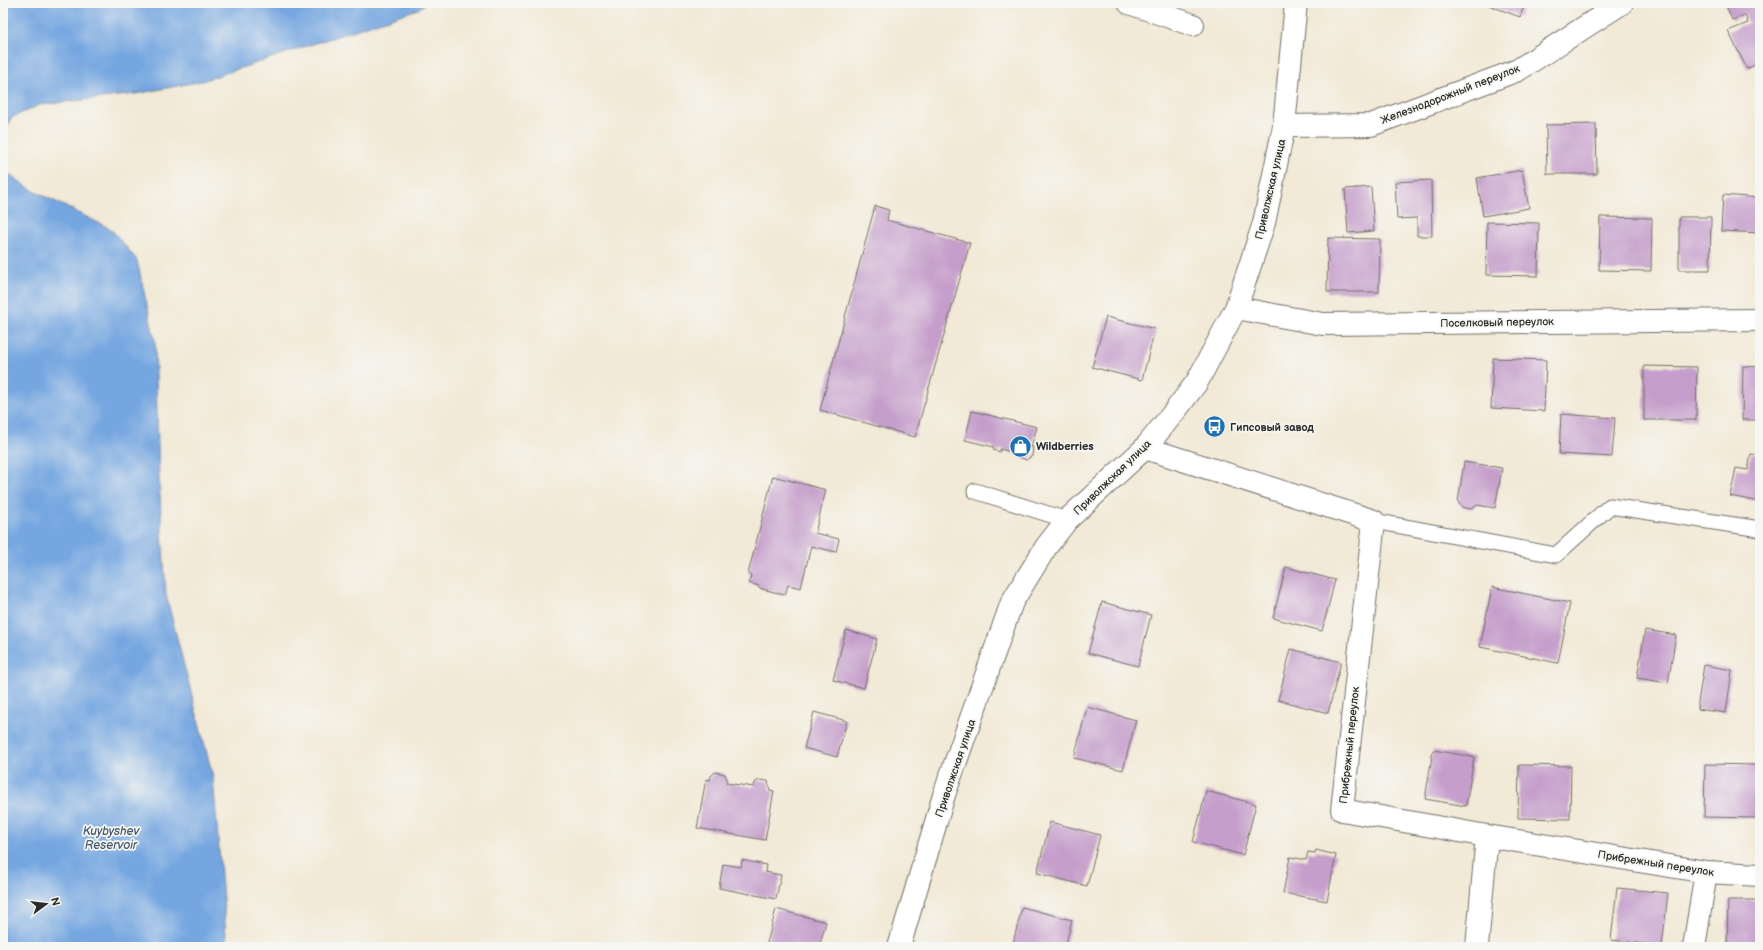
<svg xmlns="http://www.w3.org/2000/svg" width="1763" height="950" viewBox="0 0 1763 950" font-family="'Balsamiq Sans',sans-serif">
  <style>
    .water { fill: #74a6e0; stroke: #506886 }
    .building { fill: #c59ecb }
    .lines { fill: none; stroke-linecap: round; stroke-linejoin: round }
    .service-casing { stroke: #716e67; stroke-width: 17 }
    .minor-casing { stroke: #716e67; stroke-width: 24 }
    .secondary-casing { stroke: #716e67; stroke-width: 24 }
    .service { stroke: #fff; stroke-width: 15 }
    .minor { stroke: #fff; stroke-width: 22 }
    .secondary { stroke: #fff; stroke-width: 22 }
    .labels { text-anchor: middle; stroke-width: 3.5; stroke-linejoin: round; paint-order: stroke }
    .street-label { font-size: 11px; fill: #2b2b2b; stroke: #f6f6f2 }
    .poi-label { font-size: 11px; font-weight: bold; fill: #2b2b2b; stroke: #f6f6f2; text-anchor: start }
    .water-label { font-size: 12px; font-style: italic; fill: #45566a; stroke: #f6f6f2 }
  </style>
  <rect width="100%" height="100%" fill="#f6f6f2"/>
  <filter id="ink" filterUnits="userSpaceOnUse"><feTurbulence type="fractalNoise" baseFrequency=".025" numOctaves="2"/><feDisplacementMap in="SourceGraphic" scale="8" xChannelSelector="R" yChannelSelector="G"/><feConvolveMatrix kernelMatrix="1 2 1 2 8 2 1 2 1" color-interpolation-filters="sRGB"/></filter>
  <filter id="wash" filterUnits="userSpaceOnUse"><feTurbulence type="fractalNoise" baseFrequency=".012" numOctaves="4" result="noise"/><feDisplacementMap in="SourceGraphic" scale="16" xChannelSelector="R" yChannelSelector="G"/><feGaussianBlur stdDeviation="0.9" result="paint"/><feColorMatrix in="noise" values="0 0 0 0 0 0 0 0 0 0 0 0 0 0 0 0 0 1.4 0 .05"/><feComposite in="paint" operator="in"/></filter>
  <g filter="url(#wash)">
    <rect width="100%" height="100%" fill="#f2e9d6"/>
    <g class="water">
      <polygon points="3,3 426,3 418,9 202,81 136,94 39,105 11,118 3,139"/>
      <polygon points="3,163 4,171 32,190 111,229 137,260 155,341 159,480 166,595 213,777 227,947 3,947"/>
    </g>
    <g id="blocks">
      <g class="building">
        <polygon points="1483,3 1525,3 1520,17"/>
        <polygon points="1725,3 1760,3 1760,62 1747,69 1728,31 1748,23 1745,15 1732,20"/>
        <polygon points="1596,124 1597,174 1547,174 1546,125"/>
        <polygon points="1522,170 1529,208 1483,216 1477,178"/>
        <polygon points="1431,180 1432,236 1417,236 1417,218 1397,219 1395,182"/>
        <polygon points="1371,187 1374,231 1348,233 1345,189"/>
        <polygon points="1723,195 1760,198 1760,233 1721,231"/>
        <polygon points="875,206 889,210 887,220 970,243 915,437 820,410"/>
        <polygon points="1600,217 1652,218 1651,271 1599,270"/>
        <polygon points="1679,217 1711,217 1710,270 1679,270"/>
        <polygon points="1487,222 1539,223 1538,276 1486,275"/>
        <polygon points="1328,238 1380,239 1379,292 1327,292"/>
        <polygon points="1106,317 1155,329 1142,380 1092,367"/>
        <polygon points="1493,358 1546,360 1544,411 1491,408"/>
        <polygon points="1644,366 1697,367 1696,420 1644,420"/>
        <polygon points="1743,366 1760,367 1760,420 1742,420"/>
        <polygon points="972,411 1037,427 1031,447 1033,447 1032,456 1026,460 1017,456 1018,454 1000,449 1000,452 993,450 994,447 965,440"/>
        <polygon points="1561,414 1615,418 1612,457 1559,454"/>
        <polygon points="1751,454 1760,455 1760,502 1730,496 1736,468 1748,470"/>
        <polygon points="1464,462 1502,468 1495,508 1477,505 1471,509 1462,507 1458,502"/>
        <polygon points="773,476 826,490 815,533 839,539 836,552 811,546 801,588 788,585 785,595 759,588 759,586 749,583 751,575 748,574"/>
        <polygon points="1286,567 1335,580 1322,631 1273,618"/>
        <polygon points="1492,587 1570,603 1558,663 1480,647"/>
        <polygon points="1102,602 1151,615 1138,666 1088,653"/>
        <polygon points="846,630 877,639 864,688 833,680"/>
        <polygon points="1645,630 1676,635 1668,683 1637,678"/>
        <polygon points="1291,649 1341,662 1328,713 1278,700"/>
        <polygon points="1704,665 1732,670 1726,713 1697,709"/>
        <polygon points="1087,707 1136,720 1123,770 1074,758"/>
        <polygon points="814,712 847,721 837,757 804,748"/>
        <polygon points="1433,750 1474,757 1466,806 1425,799"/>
        <polygon points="1705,764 1756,765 1756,818 1704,817"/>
        <polygon points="1519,765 1571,766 1570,819 1518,818"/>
        <polygon points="715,772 725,774 727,779 726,783 754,787 755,783 758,780 768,781 770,790 774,791 765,840 697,828 706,779 710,780 711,776"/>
        <polygon points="1206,791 1256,804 1243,855 1193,842"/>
        <polygon points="1050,822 1100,835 1087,886 1037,873"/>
        <polygon points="1316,850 1336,855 1327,901 1283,893 1290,857 1306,860 1308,852 1315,853"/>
        <polygon points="742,860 766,865 765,872 781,875 776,899 719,888 723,864 741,867"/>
        <polygon points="1617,888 1668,893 1662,946 1611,940"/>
        <polygon points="1728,900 1760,900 1760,947 1727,947"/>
        <polygon points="1022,907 1072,920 1065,947 1012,947"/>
        <polygon points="776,909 826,922 819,947 766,947"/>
      </g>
    </g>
  </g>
  <g filter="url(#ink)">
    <use href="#blocks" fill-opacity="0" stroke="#716e67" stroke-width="1"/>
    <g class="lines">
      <defs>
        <g id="service">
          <polyline points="975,491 1067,520"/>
          <polyline points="1374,521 1556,555 1610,506 1760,529"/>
        </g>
        <g id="minor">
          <polyline points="1129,3 1193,25"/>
          <polyline points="1284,126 1371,125 1518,70 1622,3"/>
          <polyline points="1236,308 1323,324 1760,320"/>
          <polyline points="1145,448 1374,521 1342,810 1487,836 1706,872 1760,875"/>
          <polyline points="1477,947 1487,836"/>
          <polyline points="1694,947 1706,872"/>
        </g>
        <polyline id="secondary" points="899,947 944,795 1012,602 1046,547 1067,520 1145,448 1175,411 1197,382 1236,308 1264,223 1284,126 1296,3"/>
      </defs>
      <use href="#service" class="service-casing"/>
      <use href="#minor" class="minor-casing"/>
      <use href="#secondary" class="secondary-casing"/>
      <use href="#service" class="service"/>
      <use href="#minor" class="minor"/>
      <use href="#secondary" class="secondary"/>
    </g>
  </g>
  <defs>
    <symbol id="bus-disc" viewBox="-11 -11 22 22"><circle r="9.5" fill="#1f6fb2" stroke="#f6f6f2"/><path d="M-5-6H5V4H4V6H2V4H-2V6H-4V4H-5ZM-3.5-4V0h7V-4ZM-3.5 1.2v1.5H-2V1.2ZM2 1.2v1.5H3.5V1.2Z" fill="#fff"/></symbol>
    <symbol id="shop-disc" viewBox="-11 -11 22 22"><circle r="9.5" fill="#1f6fb2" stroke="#f6f6f2"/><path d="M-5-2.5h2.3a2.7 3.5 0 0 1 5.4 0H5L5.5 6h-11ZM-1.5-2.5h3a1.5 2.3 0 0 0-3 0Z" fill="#fff"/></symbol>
  </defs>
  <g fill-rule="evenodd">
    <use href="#bus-disc" x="1202" y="414" width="25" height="25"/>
    <use href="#shop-disc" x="1008" y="434" width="25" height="25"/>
  </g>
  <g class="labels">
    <g class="street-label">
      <text transform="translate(1450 94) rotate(-21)" y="4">Железнодорожный переулок</text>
      <text transform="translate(1270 189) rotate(-77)" y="4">Приволжская улица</text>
      <text transform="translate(1497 322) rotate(-1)" y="4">Поселковый переулок</text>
      <text transform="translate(1112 477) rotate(-44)" y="4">Приволжская улица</text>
      <text transform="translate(1349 745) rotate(-84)" y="4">Прибрежный переулок</text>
      <text transform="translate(955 768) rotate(-71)" y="4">Приволжская улица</text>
      <text transform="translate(1656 863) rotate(9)" y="4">Прибрежный переулок</text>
    </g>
    <g class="poi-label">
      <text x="1230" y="431">Гипсовый завод</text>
      <text x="1036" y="450">Wildberries</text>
    </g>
    <g class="water-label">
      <text x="111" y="835">Kuybyshev<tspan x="111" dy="14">Reservoir</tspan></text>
    </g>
  </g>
  <rect width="1763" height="950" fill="none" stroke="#f6f6f2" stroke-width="16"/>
  <g transform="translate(46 904) rotate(75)" stroke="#f6f6f2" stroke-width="3" paint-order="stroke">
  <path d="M0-3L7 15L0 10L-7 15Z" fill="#2b2b2b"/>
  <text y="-6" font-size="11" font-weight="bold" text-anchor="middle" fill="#2b2b2b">N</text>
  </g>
</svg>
